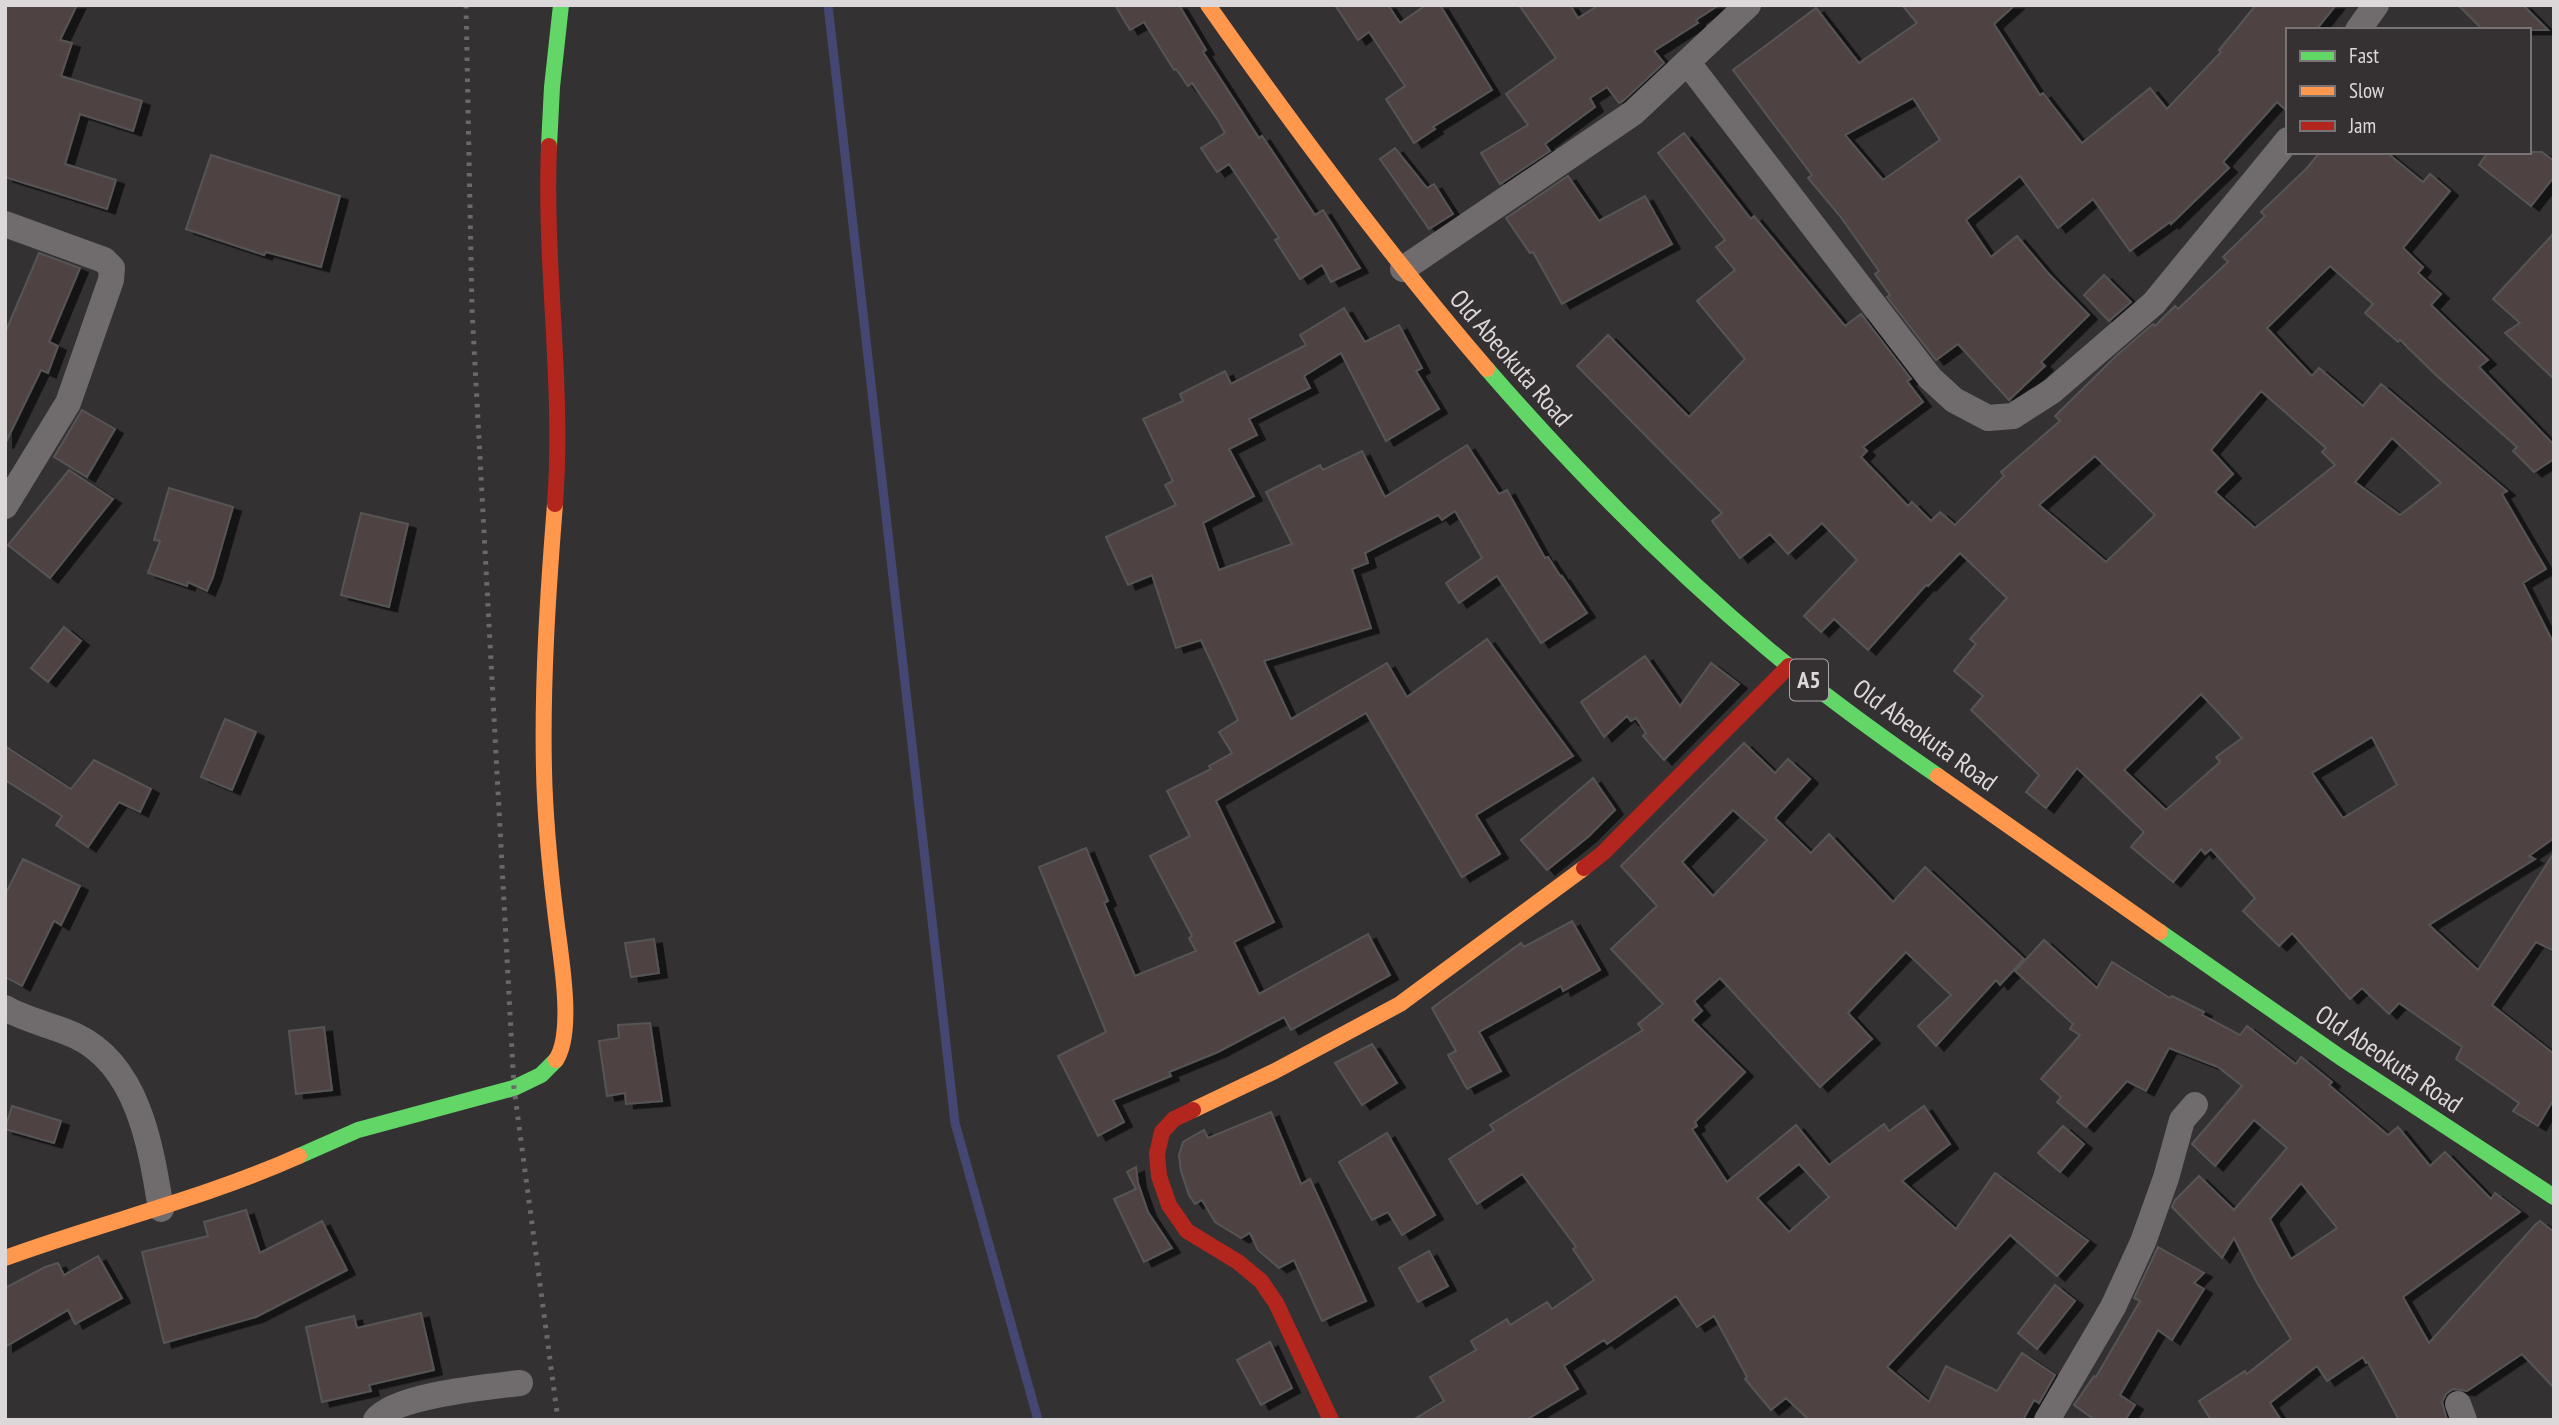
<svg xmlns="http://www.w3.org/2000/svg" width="2559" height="1425" viewBox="0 0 2559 1425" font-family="'PT Sans Narrow',sans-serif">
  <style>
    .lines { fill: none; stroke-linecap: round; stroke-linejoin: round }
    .stream { stroke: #454773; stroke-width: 9 }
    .building { fill: #4f4342; stroke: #565454; stroke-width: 2; fill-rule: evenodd; filter: url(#shadow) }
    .street { stroke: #706c6e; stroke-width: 26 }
    .fast { stroke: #63d668; stroke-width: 16 }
    .slow { stroke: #ff974d; stroke-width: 16 }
    .jam { stroke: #b3261e; stroke-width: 16 }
    .rail { stroke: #6a6869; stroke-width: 5; stroke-dasharray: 3.5 7; stroke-linecap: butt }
    .labels { text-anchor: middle; stroke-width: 5; stroke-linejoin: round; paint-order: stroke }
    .shield { fill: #353032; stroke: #aaa6a7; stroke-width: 2 }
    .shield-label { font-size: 24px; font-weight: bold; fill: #dcd8d9 }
    .street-label { font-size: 26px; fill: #dcd8d9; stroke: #353032 }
  </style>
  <defs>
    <filter id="shadow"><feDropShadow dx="8" dy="4.5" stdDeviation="0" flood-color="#0009"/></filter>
  </defs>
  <rect width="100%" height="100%" fill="#343132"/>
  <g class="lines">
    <polyline class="stream" points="828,5 955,1123 1038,1420"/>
  </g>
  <g class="building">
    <polygon points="5,5 77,5 60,40 72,43 61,76 142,101 133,131 80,114 65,164 116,180 107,209 5,177"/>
    <polygon points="1115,5 1179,5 1206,50 1203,52 1259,138 1262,136 1315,215 1323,210 1360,268 1331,282 1322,265 1300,279 1275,240 1279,238 1229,164 1217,172 1201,148 1225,133 1219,122 1192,83 1188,86 1176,69 1174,70 1144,22 1130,30"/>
    <polygon points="1335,5 1388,5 1400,23 1426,5 1440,5 1492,90 1433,127 1435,129 1414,143 1386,99 1405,86 1369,32 1358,40"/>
    <polygon points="1519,5 1570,5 1578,18 1599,5 1719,5 1696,20 1698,23 1654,51 1664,63 1623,101 1619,103 1607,87 1590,98 1595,107 1545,144 1550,151 1500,184 1481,153 1528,125 1506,94 1556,58"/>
    <path d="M 1902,5 L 2015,5 L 1994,24 L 2040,95 L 2043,93 L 2082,143 L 2150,88 L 2167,109 L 2221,52 L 2219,50 L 2256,5 L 2336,5 L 2316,30 L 2288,30 L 2288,112 L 2277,102 L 2223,162 L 2229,168 L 2171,224 L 2170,222 L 2130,251 L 2093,199 L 2058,228 L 2020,176 L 1966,220 L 1991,257 L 2017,236 L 2048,273 L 2089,315 L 2041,362 L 2045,366 L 2009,400 L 1958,344 L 1936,360 L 1887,297 L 1890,295 L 1875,274 L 1879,271 L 1840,216 L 1808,178 L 1812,175 L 1733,70 L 1816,8 L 1859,63 L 1917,23 ZM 1913,98 L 1940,140 L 1883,180 L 1845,135 Z"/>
    <polygon points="2458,5 2523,5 2548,30 2483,30"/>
    <path d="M 1684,133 L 1751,219 L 1754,216 L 1845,326 L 1861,314 L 1911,379 L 1907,381 L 1923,402 L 1863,447 L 1867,451 L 1861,457 L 1908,506 L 1912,502 L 1931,521 L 1940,512 L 1955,525 L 2004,476 L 2001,472 L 2060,421 L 2055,416 L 2116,356 L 2153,324 L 2155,326 L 2175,306 L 2178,309 L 2228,262 L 2223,257 L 2265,216 L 2261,212 L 2307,168 L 2320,152 L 2386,152 L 2423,182 L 2430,174 L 2450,191 L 2403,248 L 2423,267 L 2418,273 L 2441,294 L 2431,305 L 2488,360 L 2479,367 L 2554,445 L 2554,459 L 2534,472 L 2513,451 L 2517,447 L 2437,376 L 2400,340 L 2398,342 L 2365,313 L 2373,304 L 2330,266 L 2267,328 L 2312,376 L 2319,368 L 2363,406 L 2381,384 L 2507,491 L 2502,494 L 2546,569 L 2523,583 L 2554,644 L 2554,838 L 2529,856 L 2535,859 L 2429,925 L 2478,970 L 2554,853 L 2554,951 L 2536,942 L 2492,1005 L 2554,1054 L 2554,1099 L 2538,1126 L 2513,1111 L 2519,1103 L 2456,1059 L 2462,1047 L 2399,1003 L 2389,1014 L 2362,988 L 2350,999 L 2292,933 L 2279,946 L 2243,911 L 2255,898 L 2211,849 L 2205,854 L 2201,849 L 2173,882 L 2131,847 L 2144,832 L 2077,768 L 2046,808 L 2026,792 L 2039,775 L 1971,710 L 1983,696 L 1954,671 L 1976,644 L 1970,639 L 2007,598 L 1960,553 L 1928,586 L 1926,585 L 1868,650 L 1834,619 L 1821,632 L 1804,616 L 1857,560 L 1822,523 L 1788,554 L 1770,534 L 1740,558 L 1712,521 L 1722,513 L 1577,366 L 1608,335 L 1689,417 L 1745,359 L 1697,301 L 1735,270 L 1716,247 L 1725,240 L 1658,153 ZM 2261,391 L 2326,448 L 2322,452 L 2335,465 L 2255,528 L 2215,492 L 2233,474 L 2211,450 ZM 2392,438 L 2441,483 L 2400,515 L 2355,482 ZM 2095,456 L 2155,515 L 2106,562 L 2039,505 ZM 2201,694 L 2242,738 L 2216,757 L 2220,762 L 2166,810 L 2124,770 ZM 2372,737 L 2397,785 L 2343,818 L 2312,773 Z"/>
    <polygon points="1395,148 1427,188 1434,184 1453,214 1429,229 1380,159"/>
    <polygon points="2488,152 2542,152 2554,161 2554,177 2531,206 2479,165"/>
    <polygon points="211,155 340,196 321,267 266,252 264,255 186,229"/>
    <polygon points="1568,176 1599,221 1645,196 1672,244 1562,304 1533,252 1530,253 1506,218"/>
    <polygon points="2554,233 2554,379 2505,333 2520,323 2493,299"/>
    <polygon points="39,253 80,268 49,342 58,346 48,373 41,370 5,444 5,333"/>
    <polygon points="2104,275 2131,302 2109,321 2084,295"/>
    <polygon points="1344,308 1365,342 1399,325 1422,368 1416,371 1439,409 1386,441 1341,353 1304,376 1310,388 1249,419 1257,435 1229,449 1254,496 1203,523 1219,570 1292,544 1266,492 1320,465 1323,470 1362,451 1385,497 1467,445 1499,494 1507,490 1545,558 1548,557 1561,577 1562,576 1587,613 1541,643 1497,576 1459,603 1446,583 1482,558 1455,511 1442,520 1438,515 1365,553 1368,563 1352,569 1371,628 1264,661 1291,719 1387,663 1407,697 1487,639 1573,756 1476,815 1500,854 1462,877 1366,713 1216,801 1274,922 1234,942 1259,994 1368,934 1390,975 1291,1030 1284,1017 1218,1052 1169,1072 1171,1076 1113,1100 1124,1122 1098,1136 1058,1056 1106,1032 1039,867 1086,848 1108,901 1104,903 1135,976 1196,951 1189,938 1192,936 1150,856 1190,836 1167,791 1211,769 1209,766 1232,753 1219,732 1238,720 1201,640 1176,648 1152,575 1128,585 1106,537 1176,505 1165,485 1173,481 1143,419 1183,401 1180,394 1225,371 1231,384 1306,345 1300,335"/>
    <polygon points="82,410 115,429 87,477 54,457"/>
    <polygon points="69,470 113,499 50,578 8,545"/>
    <polygon points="169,488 233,507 213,577 207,591 188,582 187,586 148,573 160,541 154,540"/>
    <polygon points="361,513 408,524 389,607 341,595"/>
    <polygon points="64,627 81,641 48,682 31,668"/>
    <polygon points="1645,656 1680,706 1711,663 1739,684 1664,760 1643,736 1646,733 1636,718 1631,721 1627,716 1604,737 1581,702"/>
    <polygon points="225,719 256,732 232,790 201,777"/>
    <path d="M 1744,743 L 1775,773 L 1788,759 L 1810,779 L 1775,818 L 1811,853 L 1829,834 L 1893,902 L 1925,867 L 2024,959 L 2000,985 L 1996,980 L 1936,1046 L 1918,1026 L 1951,995 L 1906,952 L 1848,1013 L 1872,1039 L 1820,1087 L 1720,978 L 1694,1001 L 1702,1011 L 1692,1020 L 1745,1072 L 1695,1122 L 1697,1126 L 1692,1129 L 1727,1182 L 1796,1125 L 1829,1165 L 1884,1124 L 1889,1131 L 1924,1106 L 1950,1144 L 1902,1181 L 1956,1229 L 1995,1173 L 2088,1241 L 2057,1276 L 2010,1235 L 1887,1367 L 1929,1402 L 1946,1366 L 1997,1391 L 2022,1353 L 2055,1375 L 2039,1403 L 2034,1400 L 2023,1420 L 1809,1420 L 1786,1398 L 1771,1410 L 1745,1379 L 1747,1377 L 1714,1316 L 1697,1327 L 1676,1296 L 1607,1344 L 1604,1340 L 1564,1366 L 1578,1389 L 1526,1420 L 1413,1420 L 1444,1401 L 1430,1377 L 1476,1350 L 1471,1341 L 1507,1319 L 1510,1325 L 1547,1302 L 1552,1309 L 1594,1280 L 1573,1249 L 1576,1247 L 1522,1174 L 1477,1204 L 1449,1159 L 1494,1130 L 1490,1125 L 1643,1030 L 1638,1024 L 1663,1004 L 1611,949 L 1657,906 L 1621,866 ZM 1733,810 L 1767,840 L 1713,896 L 1682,862 ZM 1799,1164 L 1829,1197 L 1789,1232 L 1757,1198 Z"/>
    <polygon points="5,746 71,789 94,760 151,789 140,812 119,802 88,847 56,825 62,816 5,780"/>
    <polygon points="1593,778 1615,810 1588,837 1547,870 1521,840"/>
    <polygon points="23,859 80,886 61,925 54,921 22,986 5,977 5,895"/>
    <polygon points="1572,921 1600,970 1563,991 1561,986 1479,1032 1501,1071 1467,1089 1448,1055 1456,1051 1432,1008 1521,943 1524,947"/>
    <polygon points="654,939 659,973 631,977 625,943"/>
    <path d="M 2044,940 L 2097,988 L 2112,962 L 2170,998 L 2172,996 L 2204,1012 L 2202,1015 L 2240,1035 L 2247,1026 L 2296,1064 L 2301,1057 L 2305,1060 L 2332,1082 L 2329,1085 L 2388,1135 L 2398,1127 L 2430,1166 L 2445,1152 L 2491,1199 L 2495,1193 L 2520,1212 L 2403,1297 L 2429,1343 L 2536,1224 L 2540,1221 L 2554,1232 L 2554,1388 L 2522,1354 L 2467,1391 L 2453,1389 L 2446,1394 L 2442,1402 L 2447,1420 L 2399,1420 L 2368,1362 L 2366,1363 L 2363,1357 L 2327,1381 L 2317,1366 L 2270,1403 L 2281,1420 L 2211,1420 L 2199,1401 L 2245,1371 L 2247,1374 L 2291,1339 L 2256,1281 L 2234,1238 L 2222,1258 L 2172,1207 L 2175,1200 L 2199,1176 L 2234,1210 L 2287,1148 L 2254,1120 L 2215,1166 L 2192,1144 L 2242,1086 L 2218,1067 L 2169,1048 L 2146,1091 L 2127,1081 L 2086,1127 L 2057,1102 L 2061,1097 L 2041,1079 L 2080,1035 L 2070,1029 L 2073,1024 L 2015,971 ZM 2301,1183 L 2337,1228 L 2291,1259 L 2270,1219 Z"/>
    <polygon points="650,1023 662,1101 626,1104 625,1093 607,1096 599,1041 619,1038 618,1025"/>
    <polygon points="324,1027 332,1090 296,1094 289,1031"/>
    <polygon points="1372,1044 1397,1083 1362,1105 1335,1063"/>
    <polygon points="12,1106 61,1121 54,1143 5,1129"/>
    <polygon points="1271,1112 1301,1184 1310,1179 1366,1301 1322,1321 1294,1260 1279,1268 1258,1250 1250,1233 1241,1238 1215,1222 1202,1200 1195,1204 1189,1195 1181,1171 1179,1155 1183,1142 1204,1130 1208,1138"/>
    <polygon points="2063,1126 2084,1144 2060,1172 2038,1153"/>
    <polygon points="1387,1133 1435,1215 1402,1235 1388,1212 1372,1220 1339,1162"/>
    <polygon points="1136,1167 1138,1183 1148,1212 1172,1248 1144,1262 1114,1199 1136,1189 1127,1172"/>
    <polygon points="246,1210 260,1253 322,1221 347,1270 256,1317 164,1343 142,1252 208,1236 204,1222"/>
    <polygon points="2158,1247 2204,1273 2194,1283 2204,1289 2172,1340 2158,1330 2120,1395 2135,1405 2125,1420 2095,1420 2074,1405 2094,1376 2096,1377 2140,1301 2134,1298"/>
    <polygon points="1429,1251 1448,1286 1418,1302 1399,1268"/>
    <polygon points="98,1256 122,1298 75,1324 68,1310 5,1347 5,1288 45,1267 58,1263 64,1275"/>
    <polygon points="2055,1285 2075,1301 2037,1349 2018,1333"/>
    <polygon points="421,1313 434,1370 369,1385 371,1391 322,1402 306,1327 354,1316 357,1328"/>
    <polygon points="1270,1342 1292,1388 1261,1405 1237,1360"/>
  </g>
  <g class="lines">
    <g class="street">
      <polyline points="2358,30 2376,5"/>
      <polyline points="1688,63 1930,378 1954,400 1988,418 2013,416 2052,391 2154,303 2288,140"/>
      <polyline points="5,224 104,260 112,268 111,280 68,403 5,506"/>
      <polyline points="1403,269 1633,113 1748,5"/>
      <path d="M 5,1008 C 27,1021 53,1025 76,1036 C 139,1066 151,1148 161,1209"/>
      <polyline points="2458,1404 2464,1420"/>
      <path d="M 376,1420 C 395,1395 488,1387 520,1383"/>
      <polyline points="2047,1420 2113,1307 2143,1242 2166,1178 2182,1120 2195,1105"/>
    </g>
    <g class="fast">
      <polyline points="549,146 552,87 561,5"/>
      <path d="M 1487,369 C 1574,469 1667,564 1768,649 C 1822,694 1880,736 1938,776"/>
      <polyline points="2160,932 2340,1057 2554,1197"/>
      <polyline points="299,1156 358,1130 514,1088 541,1075 556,1060"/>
    </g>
    <g class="slow">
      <path d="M 1208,5 C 1296,130 1387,253 1487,369"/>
      <path d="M 555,504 C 548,592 542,682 544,770 C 545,819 550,869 556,918 C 560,953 575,1031 556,1060"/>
      <polyline points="1938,776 2160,932"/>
      <polyline points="1193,1110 1275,1071 1400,1004 1584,868"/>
      <path d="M 5,1258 C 103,1222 203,1199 299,1156"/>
    </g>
    <g class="jam">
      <path d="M 549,146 C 544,266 564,385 555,504"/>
      <polyline points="1584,868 1603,853 1789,666"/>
      <polyline points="1193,1110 1174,1119 1162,1132 1157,1154 1159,1176 1169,1205 1187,1231 1238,1262 1261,1281 1276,1303 1331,1420"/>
    </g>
    <polyline class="rail" points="466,5 472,309 514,1088 558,1420"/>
  </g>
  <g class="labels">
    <rect class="shield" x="1790" y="659.5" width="38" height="41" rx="5"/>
    <g class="shield-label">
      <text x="1809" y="688">A5</text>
    </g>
    <g class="street-label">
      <text transform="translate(1511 358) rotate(49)" y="9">Old Abeokuta Road</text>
      <text transform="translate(1925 735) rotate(36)" y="9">Old Abeokuta Road</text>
      <text transform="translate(2389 1059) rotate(34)" y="9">Old Abeokuta Road</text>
    </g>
  </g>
  <rect width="2559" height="1425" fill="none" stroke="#dcd8d9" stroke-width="14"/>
  <rect x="2286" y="28" width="245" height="126" fill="#353032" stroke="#787375" stroke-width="2"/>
  <rect x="2300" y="51" width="35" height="10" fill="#63d668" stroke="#787375" stroke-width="2"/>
  <text x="2349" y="63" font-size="21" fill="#dcd8d9">Fast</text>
  <rect x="2300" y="86" width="35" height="10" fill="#ff974d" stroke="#787375" stroke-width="2"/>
  <text x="2349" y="98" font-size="21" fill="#dcd8d9">Slow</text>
  <rect x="2300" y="121" width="35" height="10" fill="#b3261e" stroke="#787375" stroke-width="2"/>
  <text x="2349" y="133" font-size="21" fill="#dcd8d9">Jam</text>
</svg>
